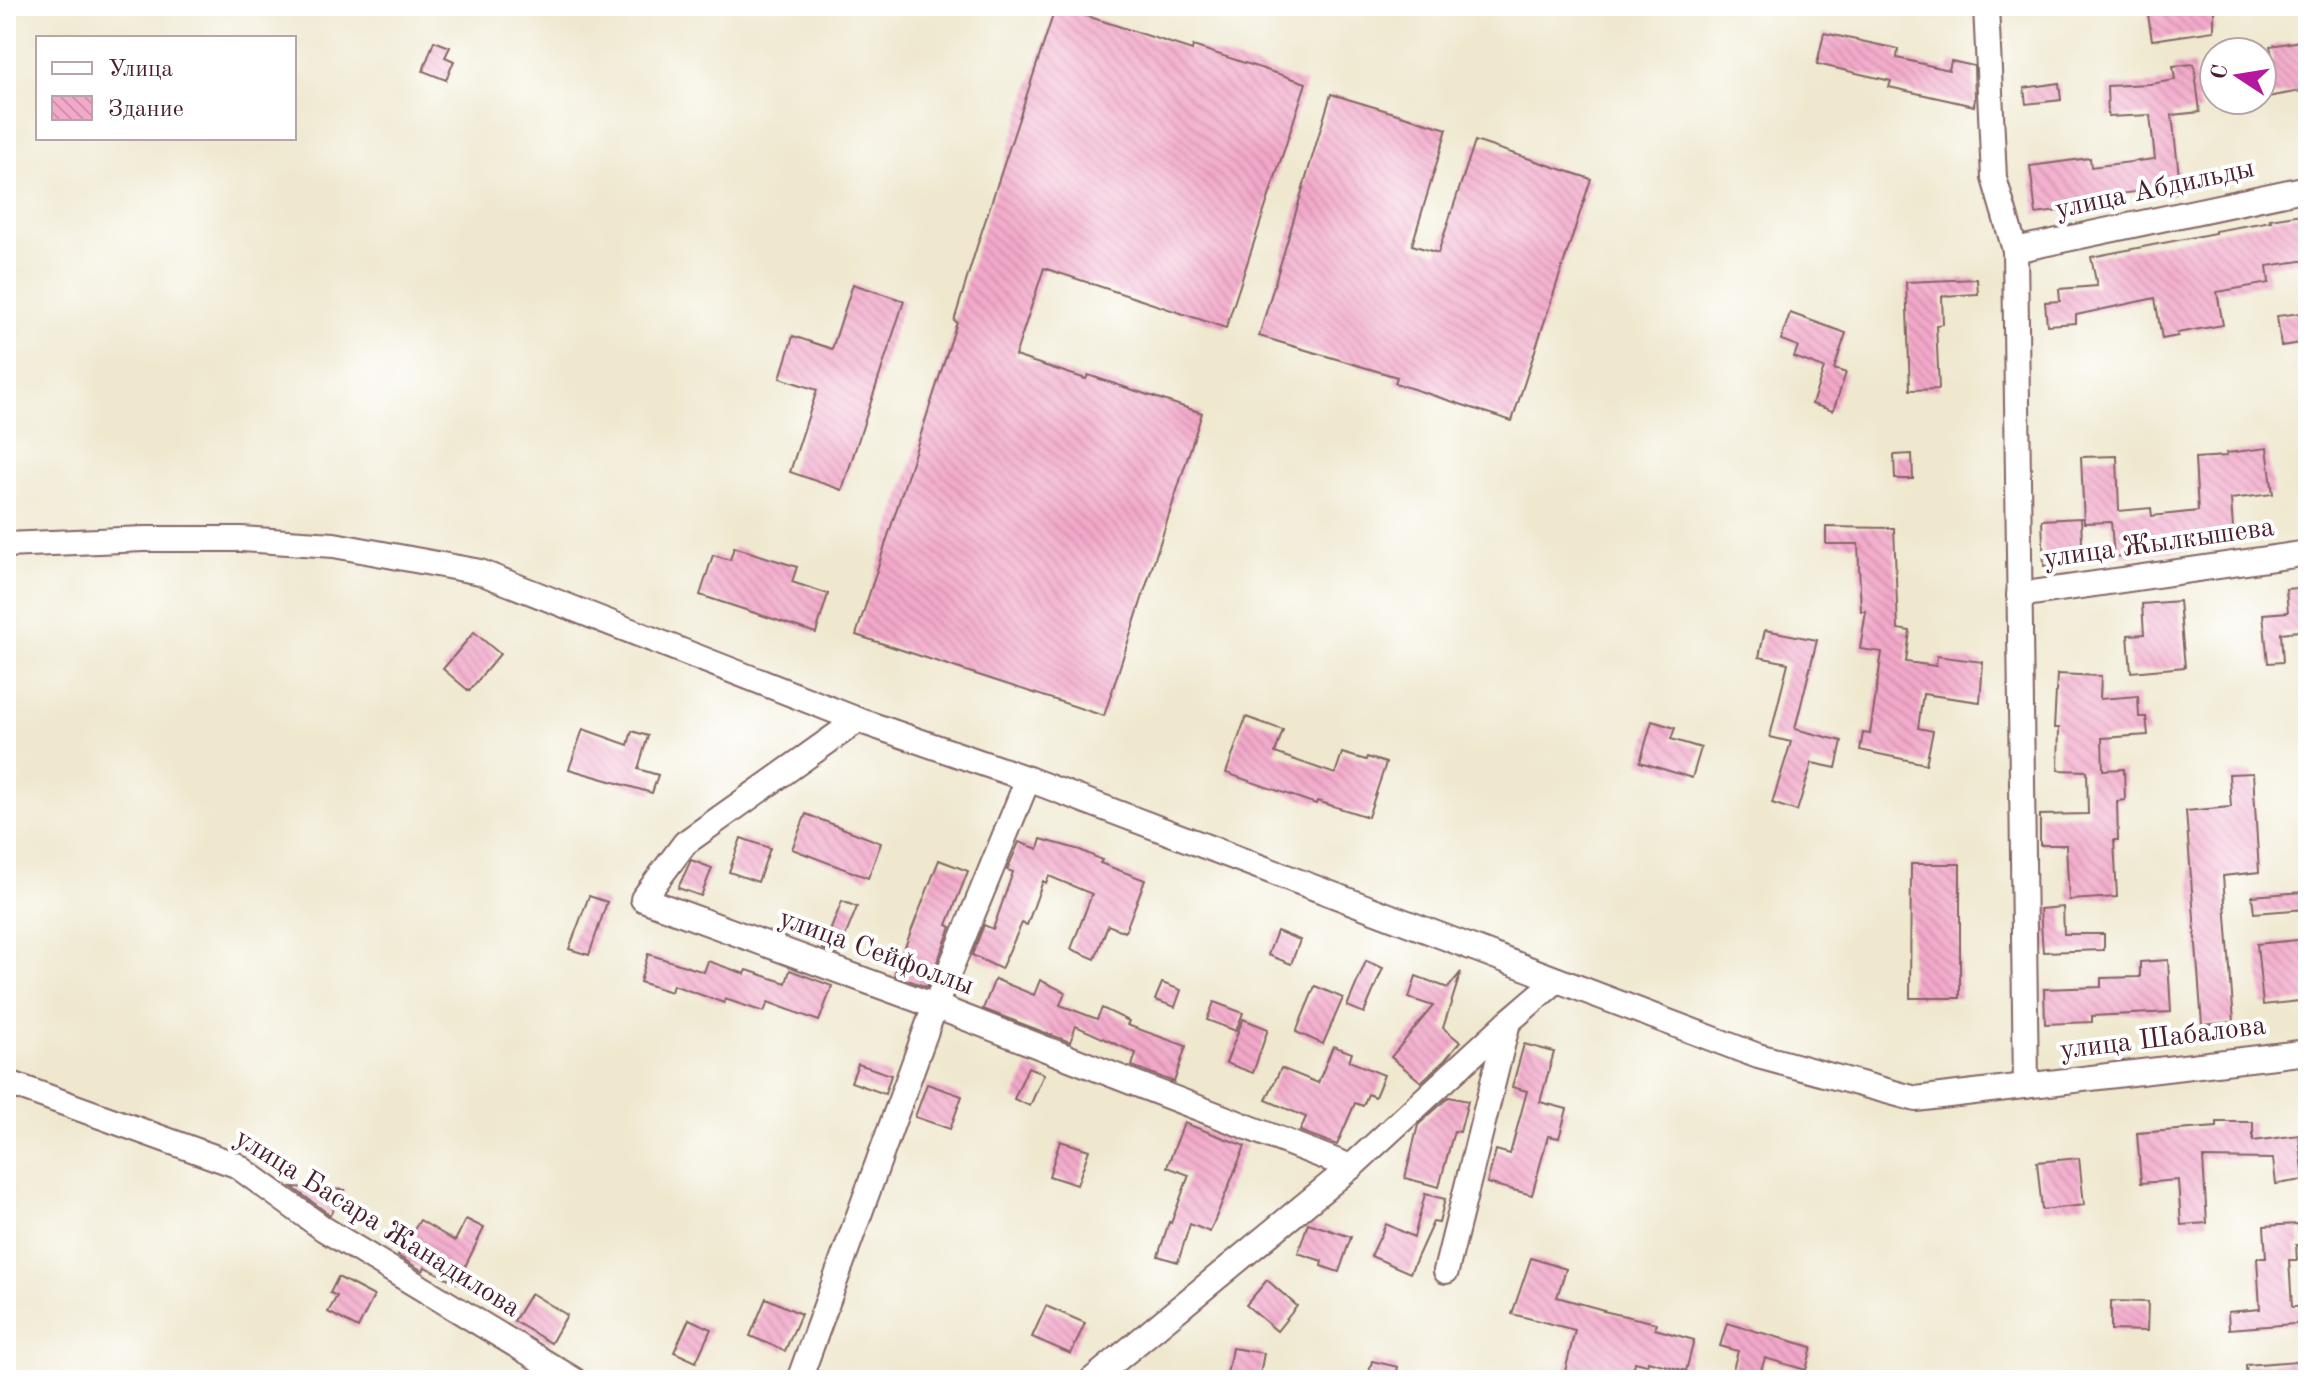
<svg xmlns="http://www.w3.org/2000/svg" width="2314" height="1386" font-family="'Old Standard TT',serif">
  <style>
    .building { fill: url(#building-back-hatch) }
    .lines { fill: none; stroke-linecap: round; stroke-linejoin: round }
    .minor-casing { stroke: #846564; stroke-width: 28 }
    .minor { stroke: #fff; stroke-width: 24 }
    .labels { text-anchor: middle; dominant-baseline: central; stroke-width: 8; stroke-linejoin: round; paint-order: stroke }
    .street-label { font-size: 28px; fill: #4a1f2b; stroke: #fff }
  </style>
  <defs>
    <pattern id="building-back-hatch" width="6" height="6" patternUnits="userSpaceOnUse" patternTransform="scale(2)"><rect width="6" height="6" fill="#f2a8c9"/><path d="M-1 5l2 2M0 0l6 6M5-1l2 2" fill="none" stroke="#d190ad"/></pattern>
  </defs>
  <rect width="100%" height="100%" fill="#fff"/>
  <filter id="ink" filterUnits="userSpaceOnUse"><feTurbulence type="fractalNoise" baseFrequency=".0125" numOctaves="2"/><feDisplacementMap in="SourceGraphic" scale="16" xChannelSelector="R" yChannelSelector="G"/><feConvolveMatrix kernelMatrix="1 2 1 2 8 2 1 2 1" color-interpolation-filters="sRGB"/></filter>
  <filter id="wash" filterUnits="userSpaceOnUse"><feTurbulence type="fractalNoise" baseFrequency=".006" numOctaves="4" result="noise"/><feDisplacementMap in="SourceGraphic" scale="32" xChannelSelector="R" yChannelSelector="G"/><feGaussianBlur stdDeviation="1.8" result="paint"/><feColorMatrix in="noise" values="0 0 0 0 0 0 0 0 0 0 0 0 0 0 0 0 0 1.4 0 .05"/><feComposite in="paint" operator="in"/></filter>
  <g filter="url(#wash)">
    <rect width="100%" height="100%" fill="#efe8cf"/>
    <g id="blocks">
      <g class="building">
        <path d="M1056 6 1192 50 1193 46 1306 83 1226 328 1044 268 1015 356 1086 379 1088 375 1202 413 1104 716 856 635 957 322 954 321 977 246Z"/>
        <path d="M2161 6H2214V31L2152 40 2147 8Z"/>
        <path d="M1824 33 1898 49 1897 58 1949 70 1951 61 1974 66 1975 98 1974 106 1889 87 1891 81 1817 64Z"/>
        <path d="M2307 40 2308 88 2306 90 2262 98V63L2273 61 2270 46Z"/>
        <path d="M434 41 450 47 445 57 454 61 446 80 423 71Z"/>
        <path d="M2194 64 2200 112 2172 115 2181 192 2160 194 2159 189 2094 197 2096 206 2036 214 2030 166 2090 158 2091 167 2155 159 2150 115 2108 117 2107 86 2150 84 2175 80 2173 66Z"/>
        <path d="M2059 83 2061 100 2026 104 2024 88Z"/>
        <path d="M1331 94 1447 129 1412 245 1438 253 1475 141 1591 179 1512 421 1395 383 1397 377 1259 336Z"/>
        <path d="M2308 213V260L2267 266 2269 283 2217 292 2223 325 2177 333 2178 336 2162 339 2155 298 2076 315V323L2047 325 2045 302 2060 301 2059 289 2097 286 2091 257 2215 233V231L2271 221 2270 219Z"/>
        <path d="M1977 279 1978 294 1942 296 1943 324 1936 325 1939 389 1910 390 1906 282Z"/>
        <path d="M853 284 904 301 842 490 790 472 817 390 780 378 793 336 832 349Z"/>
        <path d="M1790 313 1846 333 1834 369 1846 373 1833 411 1812 404 1824 368 1794 357 1798 346 1781 340Z"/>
        <path d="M2301 313 2302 325 2308 324V342L2281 346 2277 316Z"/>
        <path d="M2267 448 2273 494 2231 499 2234 544 2187 547V550L2114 557 2111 522 2084 523 2081 457 2117 456 2119 511 2151 508 2152 516 2198 511 2195 458 2227 456 2226 453Z"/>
        <path d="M1912 454 1913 479H1895L1894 455Z"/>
        <path d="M2081 518 2083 564 2044 566 2042 520Z"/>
        <path d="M1826 527 1894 528 1898 629 1910 631 1906 662 1936 666 1937 656 1983 662 1980 702 1923 694 1918 728 1933 731 1926 764 1860 750 1863 733 1870 734 1882 652 1860 649 1866 611H1861L1858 544H1826Z"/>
        <path d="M734 547 797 567 792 582 828 594 816 633 700 595 713 555 730 560Z"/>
        <path d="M2308 587V630L2281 633 2283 662 2268 663 2263 614 2288 612 2286 589Z"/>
        <path d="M2179 601 2185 667 2131 672 2128 635 2144 634 2142 604Z"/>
        <path d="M1765 630 1817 640 1795 729 1842 741 1836 768 1812 763 1797 811 1772 803 1791 742 1770 737 1788 663 1759 657Z"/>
        <path d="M474 632 500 654 469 691 443 669Z"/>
        <path d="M2057 674 2101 676 2100 699 2138 696 2139 717H2146L2148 735 2102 738 2103 770 2124 769 2125 800 2117 801 2118 840H2114L2117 897 2069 900 2066 845H2040V815L2088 814 2087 771 2058 770 2059 728H2054Z"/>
        <path d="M1246 717 1283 730 1275 753 1335 774 1342 753 1366 760 1367 757 1386 763 1368 817 1317 801 1316 804 1226 773Z"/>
        <path d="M1652 721 1675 728 1671 739 1701 748 1692 778 1640 762Z"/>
        <path d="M583 729 628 745 632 731 648 736 638 769 658 775 652 793 569 769Z"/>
        <path d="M2253 773 2259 872 2223 876 2234 1022 2202 1025 2186 811 2231 807 2229 774Z"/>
        <path d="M806 814 881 843 868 878 792 849Z"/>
        <path d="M741 838 770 848 758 882 729 872Z"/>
        <path d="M1041 839 1080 850 1102 860 1100 863 1145 880 1125 932 1108 925 1095 959 1071 949 1092 894 1049 876 1046 883 1043 881 1027 925 1022 923 1001 969 972 955 984 925 993 929 1013 872 1007 870 1019 842 1038 849Z"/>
        <path d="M691 860 712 868 701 896 678 888Z"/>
        <path d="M939 860 968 871 947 925 951 927 927 987 894 975Z"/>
        <path d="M1911 864H1960V998H1910Z"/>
        <path d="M2305 892 2306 909 2254 913 2252 896Z"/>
        <path d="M589 896 607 902 589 955 569 949Z"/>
        <path d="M842 901 857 907 838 954 823 949Z"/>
        <path d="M2063 907 2064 934H2104V950L2043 952 2040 909Z"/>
        <path d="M1277 931 1300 940 1291 964 1268 955Z"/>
        <path d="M2307 939 2308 1000 2263 1005 2257 944Z"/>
        <path d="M648 954 704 972 708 961 745 974 747 970 786 983 790 970 832 986 819 1021 768 1002 764 1012 725 999 724 1003 673 985 671 992 640 982Z"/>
        <path d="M2168 960 2171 1012 2092 1016V1022L2045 1024 2044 989 2101 987V978L2140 977V962Z"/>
        <path d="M1366 961 1383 968 1364 1013 1347 1006Z"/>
        <path d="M1461 972 1443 1028 1460 1042 1445 1060 1421 1082 1391 1057 1433 1006 1409 998 1416 976 1448 988Z"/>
        <path d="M995 979 1034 995 1040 980 1065 992 1060 1005 1097 1019 1102 1008 1129 1021 1127 1025 1186 1046 1174 1082 1132 1066 1136 1053 1076 1026 1070 1042 983 1009Z"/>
        <path d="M1162 983 1181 990 1175 1007 1155 1000Z"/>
        <path d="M1315 986 1343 998 1323 1044 1296 1032Z"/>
        <path d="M1214 1002 1243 1013 1236 1031 1207 1020Z"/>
        <path d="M1243 1019 1268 1029 1253 1073 1226 1063Z"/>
        <path d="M1524 1044 1554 1052 1540 1102 1567 1109 1559 1138 1548 1136 1532 1195 1487 1183 1496 1150 1510 1154 1527 1091 1512 1087Z"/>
        <path d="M1333 1046 1352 1053 1349 1061 1384 1075 1375 1097 1368 1094 1363 1106 1355 1103 1337 1145 1300 1131 1306 1117 1266 1100 1281 1068 1318 1083Z"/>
        <path d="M858 1064 891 1075 885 1094 851 1082Z"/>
        <path d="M1028 1067 1044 1074 1030 1106 1014 1099Z"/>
        <path d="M927 1084 962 1096 950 1129 915 1117Z"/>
        <path d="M1449 1097 1468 1101 1460 1132 1454 1131 1439 1187 1405 1178 1418 1125Z"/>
        <path d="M2217 1122H2253V1141L2299 1135 2304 1180 2276 1184 2273 1159 2203 1158 2207 1223 2181 1225 2178 1180 2141 1183 2137 1133 2217 1127Z"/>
        <path d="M1184 1123 1245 1146 1210 1232 1190 1224 1178 1262 1158 1256 1169 1222 1171 1223 1189 1175 1167 1167Z"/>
        <path d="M1060 1141 1089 1150 1077 1185 1049 1176Z"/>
        <path d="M2079 1158 2084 1205 2042 1210 2037 1162Z"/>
        <path d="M292 1187 345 1190 330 1215Z"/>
        <path d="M1425 1194 1445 1199 1439 1223 1433 1222 1410 1273 1371 1256 1386 1224 1414 1237Z"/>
        <path d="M466 1219 484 1228 457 1283 425 1267 423 1271 398 1256 420 1220 455 1241Z"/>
        <path d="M1308 1223 1351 1237 1339 1272 1321 1266 1322 1261 1298 1253Z"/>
        <path d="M2298 1224 2300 1245H2296L2297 1260H2289L2292 1307 2308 1306V1323L2229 1329 2228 1312 2260 1309 2257 1258H2266L2264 1226Z"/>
        <path d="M1531 1258 1566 1269 1557 1297 1604 1310 1603 1311 1656 1323 1655 1329 1694 1340 1686 1371 1648 1361 1647 1365 1635 1362 1631 1380H1563L1575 1330 1512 1314Z"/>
        <path d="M338 1277 374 1296 358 1328 328 1312 337 1296 330 1293Z"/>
        <path d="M1267 1280 1297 1306 1277 1331 1246 1305Z"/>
        <path d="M531 1293 567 1315 551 1343 514 1321Z"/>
        <path d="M766 1298 801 1314 785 1351 750 1336Z"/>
        <path d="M2111 1301 2148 1302 2147 1331 2111 1330Z"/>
        <path d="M1046 1306 1085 1323 1071 1354 1032 1337Z"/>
        <path d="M689 1319 711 1329 696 1362 674 1352Z"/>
        <path d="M1727 1323 1812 1347 1806 1370 1765 1358 1758 1380H1730L1738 1351 1720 1346Z"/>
        <path d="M1232 1348 1264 1353 1259 1380H1226Z"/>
        <path d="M1372 1361 1398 1367 1395 1380H1367Z"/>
        <path d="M2297 1361 2298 1380H2247L2246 1365Z"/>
      </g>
    </g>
  </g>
  <g filter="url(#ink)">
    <use href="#blocks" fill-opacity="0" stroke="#846564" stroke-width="2"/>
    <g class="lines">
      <g class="minor-casing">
        <g id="minor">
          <path d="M1986 6 1994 178 2015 250 2026 1086"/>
          <path d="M2015 250 2308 188"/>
          <path d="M6 545 144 539H241L334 545 480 572 858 720 1028 779 1758 1056 1916 1099 2308 1052"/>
          <path d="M2019 595 2308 553"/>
          <path d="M858 720 685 843 643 899 935 1006 1351 1167"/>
          <path d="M6 1082 236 1165 324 1229 574 1380"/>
          <path d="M1446 1271 1508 1022"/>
          <path d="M799 1380 935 1006 1028 779"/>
          <path d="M1092 1380 1351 1167 1508 1022 1557 980"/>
        </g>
      </g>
      <use href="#minor" class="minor"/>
    </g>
  </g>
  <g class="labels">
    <g class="street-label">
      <text transform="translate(2155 190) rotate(-12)">улица Абдильды</text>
      <text transform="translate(2159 544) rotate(-8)">улица Жылкышева</text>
      <text transform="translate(876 953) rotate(20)">улица Сейфоллы</text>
      <text transform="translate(2163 1039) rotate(-7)">улица Шабалова</text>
      <text transform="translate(377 1224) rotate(32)">улица Басара Жанадилова</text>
    </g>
  </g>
  <rect width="2314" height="1386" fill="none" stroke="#fff" stroke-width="32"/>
  <rect x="36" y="36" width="260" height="104" fill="#ffffff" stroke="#b7a5aa" stroke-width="2"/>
  <rect x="52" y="62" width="40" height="12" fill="#ffffff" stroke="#b7a5aa" stroke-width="2"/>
  <text x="108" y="76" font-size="24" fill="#4a1f2b">Улица</text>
  <rect x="52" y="96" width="40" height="24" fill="url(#building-back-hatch)" stroke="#b7a5aa" stroke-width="2"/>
  <text x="108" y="116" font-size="24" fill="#4a1f2b">Здание</text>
  <g transform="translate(2238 76) rotate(282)"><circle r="38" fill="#ffffff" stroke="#b7a5aa" stroke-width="2"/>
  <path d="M0-6L14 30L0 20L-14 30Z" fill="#b5179e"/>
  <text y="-12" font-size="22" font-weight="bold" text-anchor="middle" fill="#4a1f2b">С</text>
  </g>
</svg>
